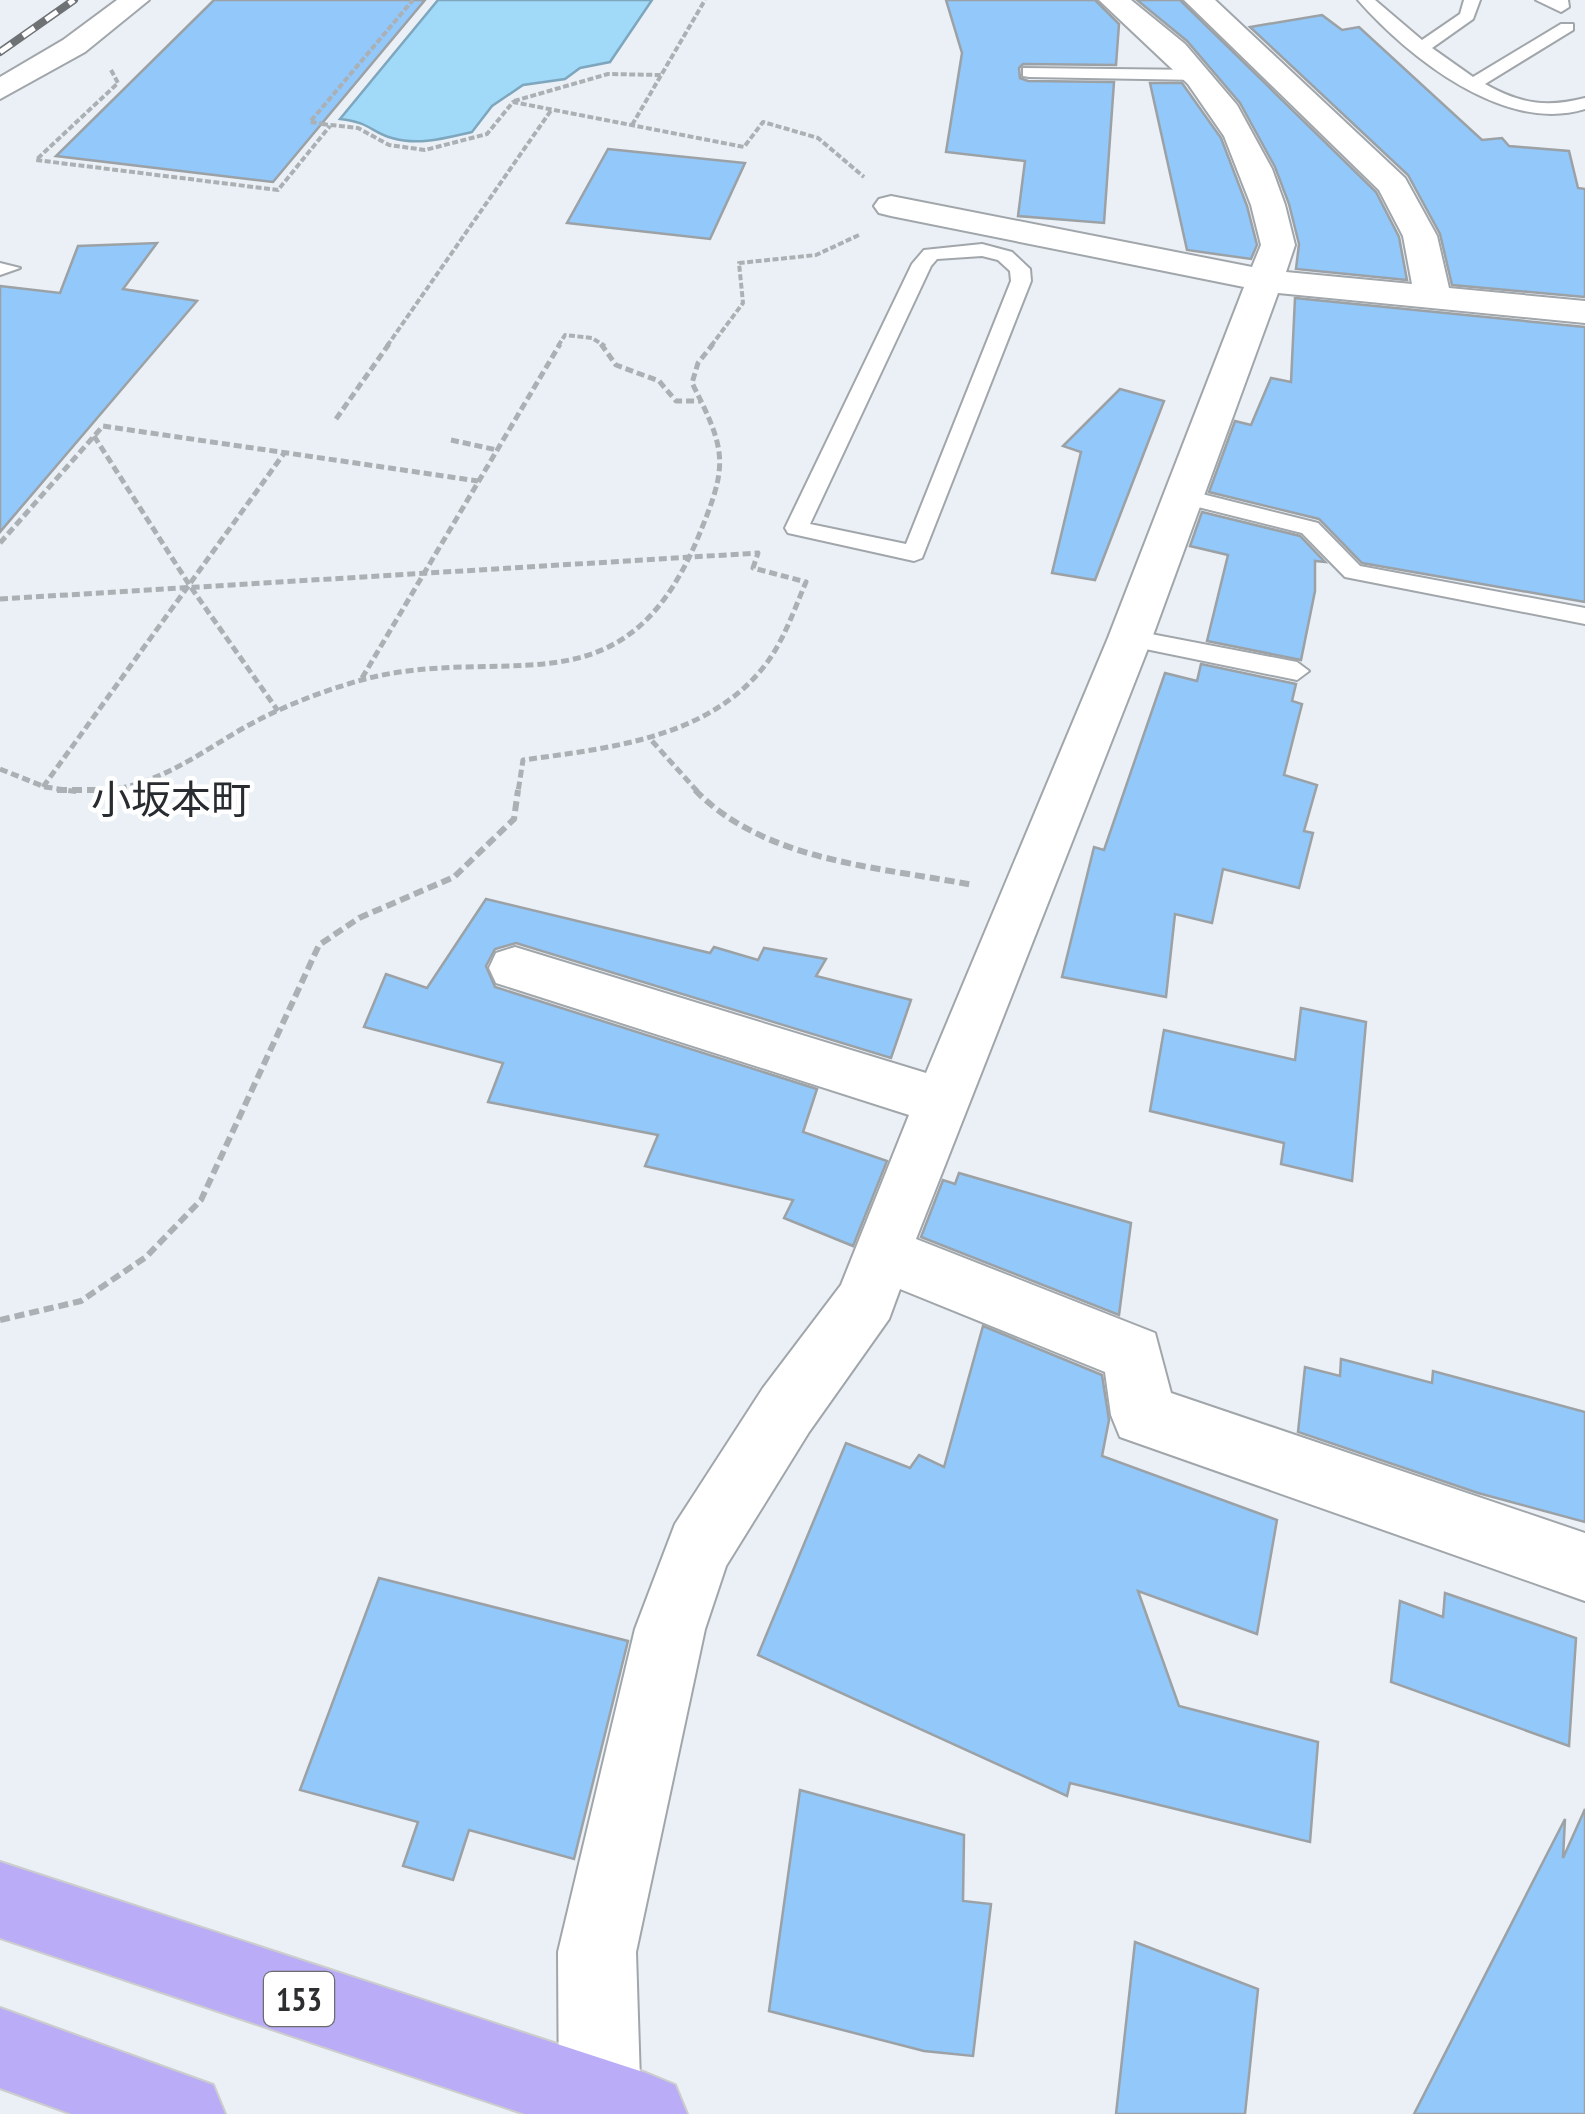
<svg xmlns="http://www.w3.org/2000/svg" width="1585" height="2114" font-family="'PT Sans Narrow','Noto Sans JP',sans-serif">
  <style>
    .water { fill: #a1daf9; stroke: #7ea6bd; stroke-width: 2.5 }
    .building { fill: #92c8fa; stroke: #9ba1a5; stroke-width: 2.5 }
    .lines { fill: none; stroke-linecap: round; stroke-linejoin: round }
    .service-casing { stroke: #a1a6ab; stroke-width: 4 }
    .minor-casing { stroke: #a1a6ab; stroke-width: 4 }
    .trunk-casing { stroke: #cccdcd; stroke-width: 4 }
    .path-far2 { stroke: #abb0b4; stroke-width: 4; stroke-dasharray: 6 2.5; stroke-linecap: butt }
    .path-far1 { stroke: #abb0b4; stroke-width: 5; stroke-dasharray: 8 4; stroke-linecap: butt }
    .path { stroke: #abb0b4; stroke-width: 6; stroke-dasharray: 10 5; stroke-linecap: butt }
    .service { fill: #fff; fill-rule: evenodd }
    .minor { fill: #fff; fill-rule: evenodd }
    .trunk { fill: #baacf6; fill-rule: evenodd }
    .rail-casing { stroke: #6f7275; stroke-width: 8 }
    .rail { stroke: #fff; stroke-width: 5; stroke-dasharray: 14; stroke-linecap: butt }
    .labels { text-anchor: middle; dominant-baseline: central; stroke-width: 9; stroke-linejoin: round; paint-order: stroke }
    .shield { fill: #fff; stroke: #6b6d6e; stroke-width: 2.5 }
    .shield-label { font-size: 32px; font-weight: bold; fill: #2c2e30 }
    .quarter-label { font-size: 40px; fill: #282c30; stroke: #fff }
  </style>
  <rect width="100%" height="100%" fill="#eaf0f5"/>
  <path class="water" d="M438 0H652L610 62 580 68 565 79 523 85 492 106 472 132C445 138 419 146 392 138 372 133 370 122 340 119Z"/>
  <g class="building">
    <path d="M214 0H425L273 182 56 156Z"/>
    <path d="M946 0H1095L1119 24 1116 65 1023 64 1019 68 1020 78 1028 81 1114 82 1104 223 1018 216 1025 161 946 152 962 53Z"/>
    <path d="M1137 0H1180L1376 192 1399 237 1407 280 1296 269 1299 244 1289 204 1275 167 1240 103 1187 41Z"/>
    <path d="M1322 15 1342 30 1359 27 1482 140 1502 138 1509 146 1569 151 1578 188 1585 189V297L1452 285 1440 234 1408 175 1250 27Z"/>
    <path d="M1150 83H1182L1221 138 1247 206 1257 245 1251 259 1187 250Z"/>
    <path d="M608 149 745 163 710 239 567 223Z"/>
    <path d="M157 243 123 289 197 301 0 532V286L60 293 78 246Z"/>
    <path d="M1295 298 1585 327V602L1362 563 1319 519 1209 492 1235 421 1251 425 1271 378 1291 382Z"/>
    <path d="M1120 389 1164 401 1095 580 1052 573 1081 452 1063 446Z"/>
    <path d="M1202 512 1300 536 1325 562 1315 561V591L1301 660 1207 641 1228 555 1190 546Z"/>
    <path d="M1201 664 1296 684 1292 701 1302 704 1284 775 1317 785 1304 831 1313 833 1299 888 1223 869 1212 923 1175 914 1166 997 1062 977 1094 847 1104 850 1165 673 1197 681Z"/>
    <path d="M486 899 710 953 714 947 758 960 764 948 826 959 816 976 911 1000 891 1058 516 943 495 949 486 966 495 987 817 1089 803 1132 887 1161 853 1246 784 1218 793 1200 645 1166 658 1135 488 1102 503 1063 364 1027 386 974 427 988Z"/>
    <path d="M1301 1008 1366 1022 1352 1181 1281 1164 1284 1143 1150 1111 1164 1030 1295 1060Z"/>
    <path d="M959 1173 1131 1223 1119 1315 921 1237 943 1180 955 1184Z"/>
    <path d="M983 1326 1102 1375 1109 1420 1102 1456 1277 1520 1257 1634 1138 1591 1179 1706 1318 1742 1310 1842 1070 1783 1067 1796 758 1655 846 1443 910 1468 919 1455 944 1467Z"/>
    <path d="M1341 1359 1432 1383 1433 1371 1585 1412V1522L1478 1493 1298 1432 1305 1367 1340 1376Z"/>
    <path d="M379 1578 628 1641 574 1859 469 1830 453 1880 403 1866 418 1822 300 1790Z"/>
    <path d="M1445 1593 1576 1638 1569 1746 1391 1682 1400 1601 1443 1617Z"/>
    <path d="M800 1790 964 1835 963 1901 991 1904 973 2056 924 2051 769 2011Z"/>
    <path d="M1585 1809V2114H1414L1565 1819 1563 1858Z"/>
    <path d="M1135 1942 1258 1989 1245 2114H1116Z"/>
  </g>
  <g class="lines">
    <g class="service-casing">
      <g id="service">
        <path d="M1358 0H1375L1422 40 1460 14 1464 0H1480L1473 19 1432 48 1473 77 1561 24H1573V30L1485 84C1521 104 1546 108 1585 98V109C1505 134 1409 58 1358 0Z"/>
        <path d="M1536 0H1568L1569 7 1561 12Z"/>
        <path d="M1023 68 1200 70 1208 75 1200 80 1029 77 1023 76Z"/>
        <path d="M982 244 1012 252 1030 269 1031 281 922 558 914 561 788 533 785 528 912 264 924 250ZM982 256 998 260 1010 271 1011 281 906 544 810 524 931 266 937 259Z"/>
        <path d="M0 263 20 268 0 275Z"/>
        <path d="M1182 489 1318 523 1360 566 1585 608V624L1345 577 1302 533 1174 501V491Z"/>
        <path d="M1130 630 1297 662 1309 671 1297 680 1121 644 1118 638 1121 632Z"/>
      </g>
    </g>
    <g class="minor-casing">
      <g id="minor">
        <path d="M117 0H149L85 52 0 99V77L63 40Z"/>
        <path d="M1099 0H1131L1185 44 1237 105 1272 169 1285 205 1295 245 1286 272 1412 284 1403 236 1379 190 1184 0H1215L1405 178 1437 236 1449 288 1585 301V323L1278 293 1152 638 916 1239 1155 1333 1171 1393 1585 1533V1601L1120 1437 1111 1415 1105 1372 900 1289 889 1319 809 1432 726 1566 705 1629 636 1952 641 2114H559L558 1952 635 1629 675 1524 763 1388 841 1285 909 1115 496 983 489 968 496 953 515 947 926 1073 1108 638 1244 287 891 216 879 213 874 206 879 199 891 196 1252 267 1261 245 1251 205 1224 136 1188 84Z"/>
      </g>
    </g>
    <g class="trunk-casing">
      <g id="trunk">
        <path d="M0 1862 646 2073 675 2085 687 2114H525L0 1938Z"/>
        <path d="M0 2008 213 2085 225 2114H72L0 2088Z"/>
      </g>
    </g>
    <g class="path-far2">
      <path d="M111 70 118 83 36 160 278 190 330 126"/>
      <path d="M514 101 608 74 661 75"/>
      <path d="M322 124 358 128 389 145 425 150 487 134 513 102 744 147 763 122 818 138 864 177"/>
      <path d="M325 124 310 122 413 0"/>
      <path d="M632 125 705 0"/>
      <path d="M387 346 552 109"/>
      <path d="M558 346 565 335 592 338 605 346"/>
      <path d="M711 346 743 303 739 263 816 255 859 235"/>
    </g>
    <g class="path-far1">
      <path d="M601 344 616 365 659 381 676 401H701"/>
      <path d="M336 419 389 344"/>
      <path d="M94 436 190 586 278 711"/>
      <path d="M451 440 497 450"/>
      <path d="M0 543 103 426 478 481"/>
      <path d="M0 599 758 553 753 568 806 582C794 610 784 640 766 664 709 739 608 748 523 760L518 792"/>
      <path d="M362 678 560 344"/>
      <path d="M652 741 698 792"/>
      <path d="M0 769 45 787 79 792"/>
      <path d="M43 787 285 452"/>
      <path d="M95 792C154 787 191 759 240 730 273 711 309 696 345 685 494 635 618 726 697 540 728 465 728 454 692 383L698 363 713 344"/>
    </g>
    <g class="path">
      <path d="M57 790H117"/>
      <path d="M695 790C765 862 880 867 973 885"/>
      <path d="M0 1320 81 1301 146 1257 201 1200 319 945 359 918 454 877 514 819 518 790"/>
    </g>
    <use href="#service" class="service"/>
    <use href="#minor" class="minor"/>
    <use href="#trunk" class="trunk"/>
    <g class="rail-casing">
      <path id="rail" d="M0 52 74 0"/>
    </g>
    <use href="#rail" class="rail"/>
  </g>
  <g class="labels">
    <rect class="shield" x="264" y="1972" width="70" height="54" rx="8"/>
    <g class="shield-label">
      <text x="299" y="1999">153</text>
    </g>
    <g class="quarter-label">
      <text x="171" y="799">小坂本町</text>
    </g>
  </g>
</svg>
